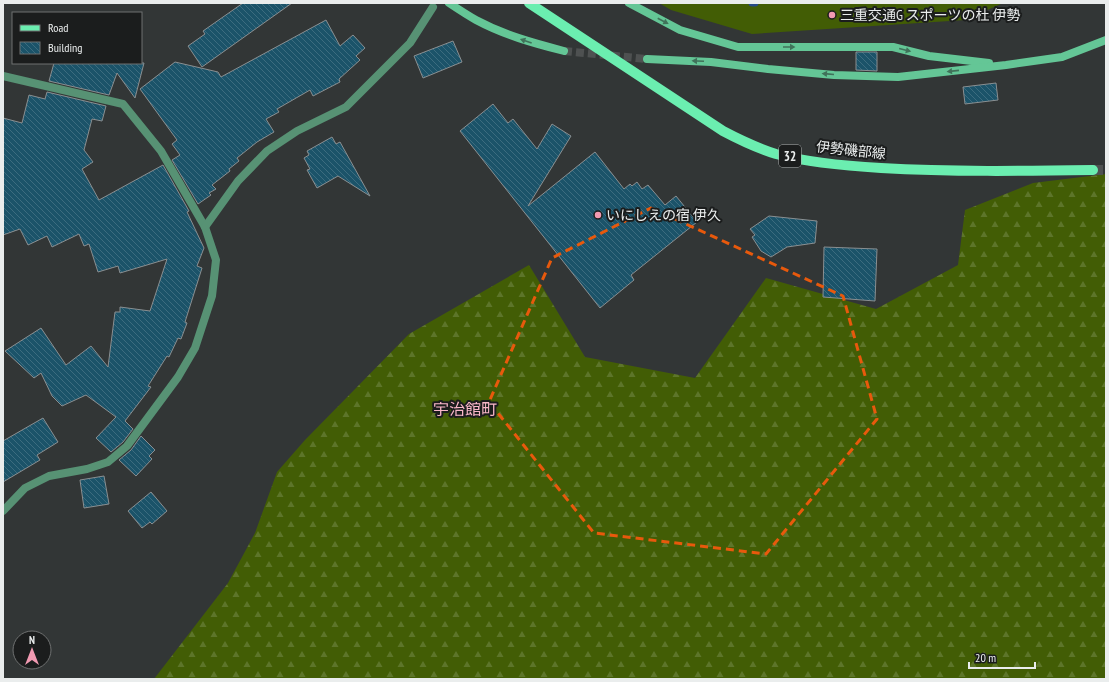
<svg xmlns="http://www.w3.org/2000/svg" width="1109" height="682" font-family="'PT Sans Narrow','Noto Sans JP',sans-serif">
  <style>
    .grass { fill: #425d05 }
    .forest { fill: url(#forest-firs) }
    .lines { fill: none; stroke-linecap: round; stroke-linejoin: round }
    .stream { stroke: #264988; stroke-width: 7 }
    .building { fill: url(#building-back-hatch); stroke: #8a8f91 }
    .secondary-tunnel { stroke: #4e5151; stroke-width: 8; stroke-dasharray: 8 4; stroke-linecap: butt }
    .primary-tunnel { stroke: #4e5151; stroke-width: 10; stroke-dasharray: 10 5; stroke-linecap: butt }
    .street { stroke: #579274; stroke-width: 8 }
    .secondary { stroke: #64c696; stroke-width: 8 }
    .primary { stroke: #6beeb0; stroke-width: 10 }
    .oneway { fill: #40725a }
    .marked { fill: none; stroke: #e8590c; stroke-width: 3; stroke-dasharray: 8 5; stroke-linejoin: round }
    .poi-dot { fill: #f19ab2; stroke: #1b1d1d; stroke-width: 1.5 }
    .labels { text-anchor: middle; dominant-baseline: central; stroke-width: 4; stroke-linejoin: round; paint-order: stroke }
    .shield { fill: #1b1d1d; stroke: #acafaf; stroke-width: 1 }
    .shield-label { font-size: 13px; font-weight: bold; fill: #eaeded }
    .poi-label { font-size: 14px; fill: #eaeded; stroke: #1b1d1d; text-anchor: start }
    .street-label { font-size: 14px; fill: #eaeded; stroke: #1b1d1d }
    .quarter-label { font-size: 16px; fill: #f9b7c8; stroke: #1b1d1d }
  </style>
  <defs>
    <pattern id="forest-firs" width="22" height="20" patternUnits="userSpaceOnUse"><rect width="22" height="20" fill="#425d05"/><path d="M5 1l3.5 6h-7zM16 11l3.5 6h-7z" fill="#5d752a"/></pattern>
    <pattern id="building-back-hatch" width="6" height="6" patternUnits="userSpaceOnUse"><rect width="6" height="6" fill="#1b5369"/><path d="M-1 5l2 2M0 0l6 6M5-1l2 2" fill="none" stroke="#3c6c7f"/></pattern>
  </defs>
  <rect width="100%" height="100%" fill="#323636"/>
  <path class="grass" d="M659 3H1003L965 20 752 34 671 10Z"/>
  <path class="forest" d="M1106 174V679H154L228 583 255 533 277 472 305 440 409 334 529 265 585 357 695 378 766 278 876 309 958 265 965 210 1033 183Z"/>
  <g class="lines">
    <path class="stream" d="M752 3H755"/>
  </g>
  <g class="building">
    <path d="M243 3H292L202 67 188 46 205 34 203 31Z"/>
    <path d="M326 20 340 46 353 35 365 48 356 56 360 60 339 79 340 82 313 96 310 90 277 109 279 112 266 119 274 132 257 142 237 158 239 161 229 169 230 171 212 185 216 189 209 193 211 195 198 204 172 160 180 155 172 144 177 140 140 89 175 62 218 72 221 77Z"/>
    <path d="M453 41 462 62 423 78 414 56Z"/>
    <path d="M856 52H877V71L856 70Z"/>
    <path d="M54 63H144L135 98 117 73 109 95 49 81Z"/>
    <path d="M996 83 998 100 965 104 963 87Z"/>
    <path d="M47 92 106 106 102 121 92 119 84 150 93 162 82 169 99 200 163 165 189 211 187 212 204 248 197 266 202 268 185 322 187 323 181 339 178 338 169 357 167 356 148 386 151 387 125 421 133 429 123 442 111 452 96 438 116 417 86 395 62 406 52 396 41 373 34 378 5 351 41 328 66 365 91 346 108 367 115 312H120V307L150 311 167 259 120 273 118 266 98 272 89 244 84 246 79 234 52 247 47 236 28 245 20 229 3 235V118L22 123 29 95 45 99Z"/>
    <path d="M493 104 508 123 513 119 537 149 552 124 571 136 528 206 595 152 624 189 630 184 632 186 637 182 642 189 648 185 665 205 676 196 697 222 631 275 634 280 600 308 460 131Z"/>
    <path d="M332 137 336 144 340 142 370 196 338 176 317 188 307 170 310 169 304 158 309 155 307 151Z"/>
    <path d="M769 216 817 221 815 243 787 247 771 257 761 251 752 237 755 235 750 229Z"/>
    <path d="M824 247 877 249 875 301 823 297Z"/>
    <path d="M43 418 58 442 37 455 40 460 3 482V441Z"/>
    <path d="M141 436 155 450 149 456 152 459 136 476 119 460 131 450Z"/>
    <path d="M104 476 109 504 84 508 80 480Z"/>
    <path d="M151 492 167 511 152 524 150 522 142 528 128 511Z"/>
  </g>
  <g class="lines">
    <path class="secondary-tunnel" d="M564 51 647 59"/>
    <path class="primary-tunnel" d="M1093 170H1106"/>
    <g class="street">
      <path d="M3 76 123 104 161 151 205 227 216 260 212 296 195 348 178 377 127 446 108 462 87 469 49 476 25 488 3 511"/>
      <path d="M205 227 238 181 267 151 297 131 346 107 410 43 433 7"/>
    </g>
    <g class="secondary">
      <path d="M449 3C458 9 467 15 476 20 504 35 533 43 564 51"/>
      <path d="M629 3 680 30 738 47H893L929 56 989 63"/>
      <path d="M647 59 711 62 768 69 834 75 898 77 1006 65 1062 57 1106 40"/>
    </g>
    <path class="primary" d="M529 3 723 131C740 140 757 148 776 154 810 163 846 166 881 168 952 172 1023 171 1093 170"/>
  </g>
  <defs><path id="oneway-solid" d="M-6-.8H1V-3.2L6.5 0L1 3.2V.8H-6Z"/></defs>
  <g class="oneway">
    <use href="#oneway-solid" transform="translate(663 21) rotate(28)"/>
    <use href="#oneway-solid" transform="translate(526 41) rotate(-161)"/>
    <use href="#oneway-solid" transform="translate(789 47)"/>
    <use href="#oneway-solid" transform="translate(905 50) rotate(14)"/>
    <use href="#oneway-solid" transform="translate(698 61) rotate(-178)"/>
    <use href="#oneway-solid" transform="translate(953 71) rotate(174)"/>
    <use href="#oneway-solid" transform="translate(828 74) rotate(-175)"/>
  </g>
  <path class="marked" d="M651 208 843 296 877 419 766 554 594 533 489 402 552 258Z"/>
  <g class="poi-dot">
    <circle cx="832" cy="15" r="4"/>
    <circle cx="598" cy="215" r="4"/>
  </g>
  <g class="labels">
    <rect class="shield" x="779" y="145" width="22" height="22" rx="3"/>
    <g class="shield-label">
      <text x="790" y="156">32</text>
    </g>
    <g class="poi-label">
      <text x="840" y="15">三重交通G スポーツの杜 伊勢</text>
      <text x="606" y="215">いにしえの宿 伊久</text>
    </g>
    <g class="street-label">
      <text transform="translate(851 150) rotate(6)">伊勢磯部線</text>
    </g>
    <g class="quarter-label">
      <text x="465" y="409">宇治館町</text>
    </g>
  </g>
  <rect width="1109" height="682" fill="none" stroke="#eaeded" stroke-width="8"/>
  <rect x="12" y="12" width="130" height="52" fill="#1b1d1d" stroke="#6e7070"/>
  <rect x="20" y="25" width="20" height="6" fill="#6beeb0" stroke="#6e7070"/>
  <text x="48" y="32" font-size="12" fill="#eaeded">Road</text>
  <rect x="20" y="42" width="20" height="12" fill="url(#building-back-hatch)" stroke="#6e7070"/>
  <text x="48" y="52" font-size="12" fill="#eaeded">Building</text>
  <g transform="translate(32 650)"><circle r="19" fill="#1b1d1d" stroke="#6e7070"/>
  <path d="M0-3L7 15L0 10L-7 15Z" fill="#f19ab2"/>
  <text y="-6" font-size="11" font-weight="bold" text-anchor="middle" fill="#eaeded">N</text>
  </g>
  <path d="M969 662v6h66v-6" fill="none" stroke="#eaeded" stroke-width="2"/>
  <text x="975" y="662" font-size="12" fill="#eaeded" stroke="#1b1d1d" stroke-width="3" paint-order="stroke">20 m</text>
</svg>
